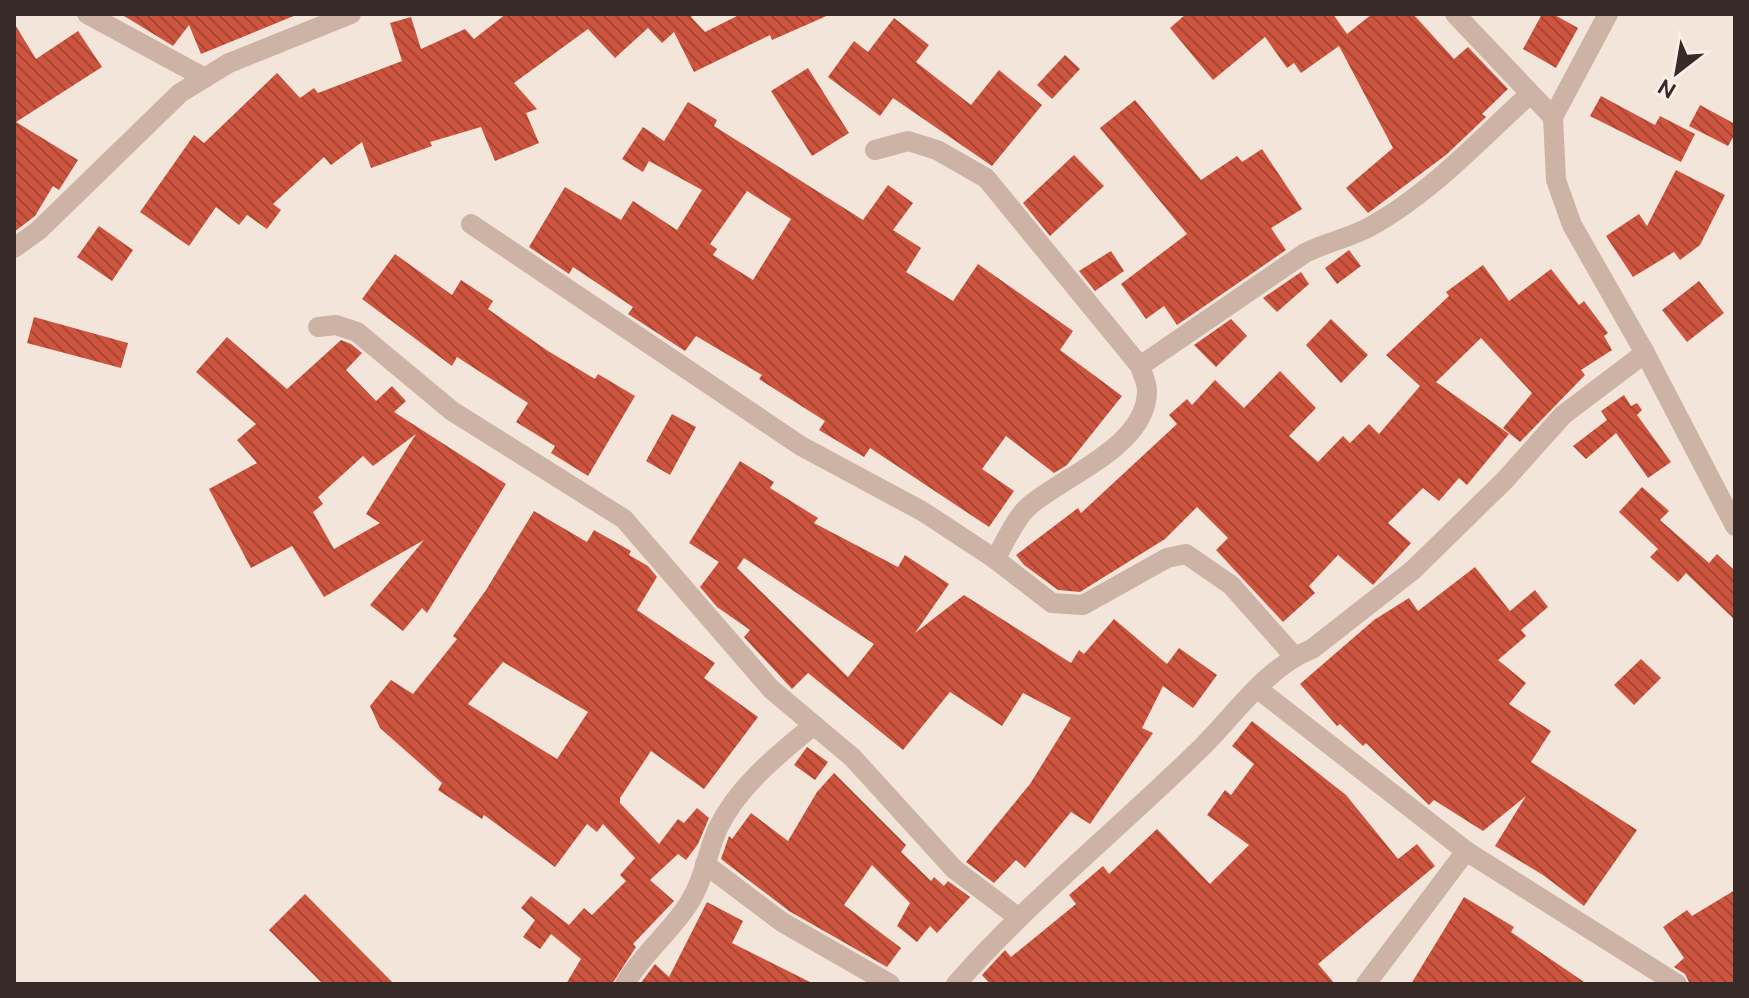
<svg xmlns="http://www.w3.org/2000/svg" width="1749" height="998" font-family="Ubuntu,sans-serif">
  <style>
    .building { fill: url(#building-back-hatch); fill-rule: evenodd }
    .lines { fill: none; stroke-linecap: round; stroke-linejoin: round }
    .street { stroke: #ccb3a5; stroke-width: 20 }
  </style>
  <defs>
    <pattern id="building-back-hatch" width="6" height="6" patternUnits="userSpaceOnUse" patternTransform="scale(2)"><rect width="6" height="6" fill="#cd543e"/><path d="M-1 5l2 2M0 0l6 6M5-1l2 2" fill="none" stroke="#a74634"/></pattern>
  </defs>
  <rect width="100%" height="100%" fill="#f3e5da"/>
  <g class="building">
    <path d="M121 14H296V15L201 54 189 25 173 46Z"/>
    <path d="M506 14H694L691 17 705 32 741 14H831L772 40 770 35 694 72 674 32 662 43 648 28 615 58 588 29 514 83 537 109 526 113 539 143 495 161 481 127 430 142 432 146 371 168 362 142 331 165 324 157 273 204 281 210 267 229 247 215 239 225 216 207 189 246 140 212 194 135 204 143 277 73 300 98 314 88 318 93 402 61 390 23 411 17 421 49 465 29 474 39Z"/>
    <path d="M1186 14H1333L1347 34 1372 14H1413L1454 59 1468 47 1508 89 1482 114 1486 117 1446 155 1368 213 1346 188 1393 148 1339 46 1301 73 1294 63 1287 68 1265 37 1213 80 1170 28Z"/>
    <path d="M1542 14H1553L1578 28 1556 68 1523 49Z"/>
    <path d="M894 18 929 45 916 62 971 105 999 70 1042 105 992 166 893 98 880 116 828 77 854 41 868 52Z"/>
    <path d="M14 23 36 59 78 31 102 67 16 122 78 160 59 190 53 186 35 216 14 232Z"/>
    <path d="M1065 55 1080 69 1052 99 1037 85Z"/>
    <path d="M808 68 849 133 812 156 771 91Z"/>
    <path d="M1601 96 1655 125 1660 116 1695 134 1681 162 1590 116Z"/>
    <path d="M1135 100 1201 180 1237 156 1242 162 1262 149 1302 209 1271 228 1286 250 1177 325 1164 306 1146 319 1121 284 1187 234 1100 128Z"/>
    <path d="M688 102 717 120 714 126 863 220 888 185 913 203 893 230 921 248 906 272 953 301 978 264 1073 331 1060 350 1122 396 1067 465 1054 473 1006 436 982 469 1014 491 989 527 870 448 864 457 819 430 825 421 759 379 762 375 696 336 685 351 628 314 633 307 573 267 569 274 529 247 565 187 621 220 633 201 677 230 702 190 649 161 643 172 622 159 643 127 664 141ZM747 191 791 219 753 280 713 255 717 249 710 244Z"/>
    <path d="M1700 105 1735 124V134L1728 146 1689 126Z"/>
    <path d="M1074 155 1104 186 1050 236 1023 203Z"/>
    <path d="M1676 170 1725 195 1700 245 1680 260 1674 252 1633 277 1606 236 1639 214 1647 226Z"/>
    <path d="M99 226 133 250 112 281 77 257Z"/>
    <path d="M1349 250 1361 266 1337 284 1325 268Z"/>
    <path d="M1111 251 1124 271 1095 291 1079 271Z"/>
    <path d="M395 254 452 295 461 280 493 301 488 309 548 351 595 379 598 374 635 396 588 476 551 453 555 446 516 422 528 403 457 357 452 366 362 299Z"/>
    <path d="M1483 265 1509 301 1551 269 1579 305 1584 301 1608 333 1604 336 1612 350 1581 370 1585 375 1520 442 1503 428 1532 393 1481 338 1436 382 1509 434 1467 485 1459 478 1439 501 1423 488 1388 523 1411 543 1373 585 1338 555 1309 586 1315 593 1283 622 1216 550 1228 538 1197 507 1165 539 1080 592 1058 590 1024 565 1016 555 1078 508 1081 513 1177 424 1169 415 1187 399 1192 405 1215 380 1244 408 1280 371 1316 408 1289 436 1318 462 1343 436 1350 443 1369 424 1379 434 1420 386 1386 355 1449 296 1446 292Z"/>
    <path d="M1301 272 1309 284 1277 312 1263 298Z"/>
    <path d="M1699 281 1724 313 1687 342 1662 310Z"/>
    <path d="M34 317 128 343 121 368 27 343Z"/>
    <path d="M1231 319 1247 336 1216 367 1194 345Z"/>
    <path d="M1331 319 1368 355 1341 383 1306 345Z"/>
    <path d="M227 337 287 389 341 340 351 344 362 353 346 370 376 401 392 386 406 401 394 412 506 484 427 613 422 608 403 631 370 605 424 540 324 597 292 546 251 568 209 489 257 463 237 440 256 424 196 372ZM416 434 366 514 380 523 334 549 313 512 323 504 318 497 363 456 373 466Z"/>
    <path d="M1624 395 1631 406 1637 403 1642 410 1637 415 1671 462 1648 478 1616 433 1586 459 1573 446 1607 420 1601 411Z"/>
    <path d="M672 414 696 427 670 475 646 461Z"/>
    <path d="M740 461 774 482 770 488 818 518 814 523 898 567 905 555 949 584 915 633 964 595 1071 663 1079 650 1084 654 1114 619 1167 664 1179 648 1217 675 1193 708 1163 686 1142 728 1153 733 1090 824 1071 812 1025 868 1016 860 994 883 966 862 1030 784 1071 718 1023 693 1002 726 950 692 903 750 808 673 792 689 744 637 750 630 717 607 700 587 719 562 689 543ZM744 558 874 644 848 677 737 568Z"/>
    <path d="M1642 487 1669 511 1660 520 1709 563 1717 554 1735 571V620L1686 573 1678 582 1650 557 1658 549 1619 512Z"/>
    <path d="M534 511 587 542 594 530 631 551 629 555 648 566 657 577 637 610 715 663 704 678 758 717 704 789 651 751 620 798V803L659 844 678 819 684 823 697 808 709 818 698 844 686 860 678 854 650 880 674 901 633 944 636 947 612 984H566L581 959 551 934 540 949 523 937 535 920 521 908 531 896 569 925 584 908 592 915 626 881 620 875 635 858 603 824 597 832 587 824 555 867 484 815 482 819 438 790 442 783 380 728 370 706 391 680 413 694 457 639 453 636 486 590ZM503 662 588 712 557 759 468 704Z"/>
    <path d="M1475 567 1510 611 1535 590 1548 607 1521 630 1526 636 1498 660 1526 683 1509 704 1551 731 1531 762 1637 830 1584 906 1543 875 1495 846 1526 796 1483 831 1434 800 1429 805 1366 743 1363 746 1340 724 1337 726 1300 684 1374 620 1409 598 1418 611Z"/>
    <path d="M1641 659 1661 678 1634 705 1614 685Z"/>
    <path d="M1252 721 1346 795 1398 859 1417 844 1435 866 1318 964 1335 984H990L982 975 1005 950 1011 957 1076 904 1069 895 1103 866 1109 874 1157 829 1210 884 1249 845 1207 815 1225 790 1231 795 1254 764 1232 746Z"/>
    <path d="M807 747 828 762 815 780 794 765Z"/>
    <path d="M834 773 906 845 901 852 931 881 934 877 944 886 948 881 970 897 937 933 930 926 917 942 897 926 910 903 872 865 844 905 901 948 887 967 789 911 721 859 729 836 732 839 751 813 788 841 817 792Z"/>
    <path d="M1735 890V984H1690L1685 974 1674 967 1684 958 1663 927 1687 910 1692 916Z"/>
    <path d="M305 894 394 984H323L269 930Z"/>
    <path d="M1464 897 1514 927 1511 932 1587 984H1411Z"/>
    <path d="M707 902 743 921 732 943 814 984H640L655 964 669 977Z"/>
  </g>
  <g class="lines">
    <g class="street">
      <path d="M87 14 205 78"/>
      <path d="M1455 14 1553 117"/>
      <path d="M1608 14 1553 117 1556 180 1572 225 1645 353 1735 526"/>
      <path d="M875 150 908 141 937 150 986 178 1140 366C1142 373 1147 383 1147 390 1148 446 1063 476 1028 507 1014 520 1005 543 995 559"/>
      <path d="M471 224 801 446 922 511 995 559 1052 603 1083 605 1167 558 1186 554 1231 585 1294 656"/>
      <path d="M14 248 39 230 180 93 229 63 351 14"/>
      <path d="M318 327 336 325 357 332 452 411 624 519 771 689 853 758 954 869 1019 918"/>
      <path d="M1140 366 1305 253C1327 242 1353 237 1373 225 1431 193 1480 139 1529 95"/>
      <path d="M1258 689 1466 851 1677 984"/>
      <path d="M705 864 782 922 890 984"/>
      <path d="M625 984C642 954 671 932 689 903 704 880 707 852 718 828 738 786 779 754 814 725"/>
      <path d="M956 984C1032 898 1122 826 1203 746 1236 713 1268 666 1312 649L1413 570 1505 480 1563 415 1645 353"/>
      <path d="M1366 984 1466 851"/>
    </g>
  </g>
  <rect width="1749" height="998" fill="none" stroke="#372a27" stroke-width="32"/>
  <g transform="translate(1677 72) rotate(211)" stroke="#faefe6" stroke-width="6" paint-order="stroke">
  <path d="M0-6L14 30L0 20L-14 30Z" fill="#372a27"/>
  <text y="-12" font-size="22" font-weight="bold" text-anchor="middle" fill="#372a27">N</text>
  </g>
</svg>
